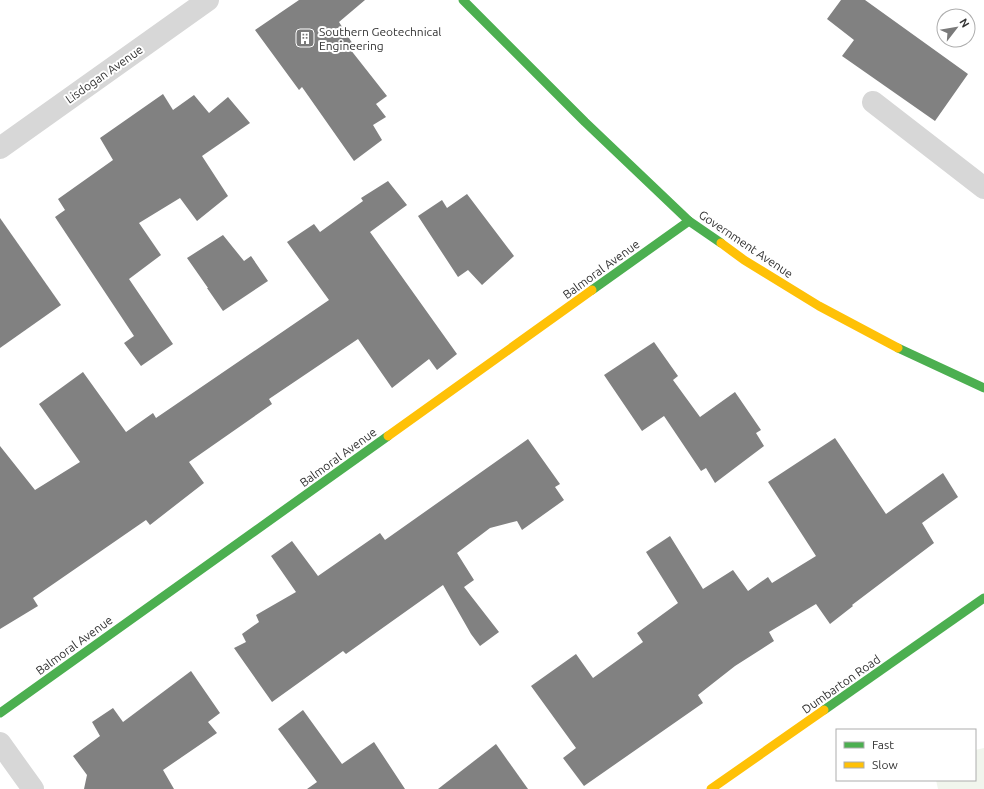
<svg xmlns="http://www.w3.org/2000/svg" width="984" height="789" font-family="Ubuntu,sans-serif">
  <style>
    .green { fill: #f1f5ed }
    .building { fill: #818181 }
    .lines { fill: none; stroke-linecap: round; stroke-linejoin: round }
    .street { stroke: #d7d7d7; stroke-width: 22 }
    .fast { stroke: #4caf50; stroke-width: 9 }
    .slow { stroke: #ffc107; stroke-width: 9 }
    .labels { text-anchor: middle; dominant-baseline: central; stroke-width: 4; stroke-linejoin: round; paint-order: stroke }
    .poi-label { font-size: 12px; fill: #333; stroke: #fff; text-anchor: start }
    .street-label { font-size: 12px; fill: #333; stroke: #fff }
  </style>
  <rect width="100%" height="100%" fill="#fff"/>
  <path class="green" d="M984 748V789H938L936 780H975V750Z"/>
  <g class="building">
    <path d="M299 0H365L339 22 354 46 350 49 387 96 376 104 386 117 373 125 382 140 354 161 302 87 299 90 255 30Z"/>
    <path d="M841 0H865L968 74 935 121 842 56 854 40 827 19Z"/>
    <path d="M163 94 173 110 194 95 209 113 228 97 250 123 202 156 228 196 197 221 180 198 139 223 161 255 129 279 173 344 141 366 124 343 134 336 55 217 65 210 58 199 113 160 100 138Z"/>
    <path d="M388 181 407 205 370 232 457 354 437 370 429 359 392 388 358 339 269 399 272 404 189 462 204 483 150 525 146 520 33 598 38 606 0 629V446L35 490 80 462 39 404 83 372 126 432 153 413 156 418 329 300 287 242 314 224 320 232 363 201 361 198Z"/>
    <path d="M467 194 514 256 482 285 468 270 458 277 418 216 442 200 447 208Z"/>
    <path d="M0 218 61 305 0 348Z"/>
    <path d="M223 235 244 261 251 256 268 281 223 311 207 288H208L187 258Z"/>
    <path d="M654 342 678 376 673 380 700 417 735 392 761 430 756 433 764 446 715 483 706 468 701 471 664 416 642 431 604 375Z"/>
    <path d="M835 438 886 514 943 473 958 497 922 523 934 543 852 605 853 606 830 624 816 604 769 632 774 641 735 666 698 695 703 703 584 786 563 758 576 748 531 686 576 654 593 678 643 642 637 633 678 603 646 552 670 536 703 589 733 570 748 591 768 577 772 583 816 556 768 482Z"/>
    <path d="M528 439 560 484 555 487 564 500 522 530 517 521 490 528 457 553 474 580 464 587 499 632 480 646 471 634 443 585 346 654 343 651 272 702 234 648 246 642 242 634 259 622 256 615 296 592 271 556 292 541 318 576 380 533 385 540Z"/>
    <path d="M191 671 220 713 208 722 217 733 163 770 174 789H84L87 775 73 756 100 736 92 722 113 708 123 722Z"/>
    <path d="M303 710 342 764 374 742 405 789H307L317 782 278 729Z"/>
    <path d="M496 744 528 789H438Z"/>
  </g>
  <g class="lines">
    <g class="street">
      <path d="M873 102 984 188"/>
      <path d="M0 148 208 0"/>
      <path d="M0 743 33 789"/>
    </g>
    <g class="fast">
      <path d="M463 0 585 122 689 221 721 243"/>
      <path d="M592 290 689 221"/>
      <path d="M898 348 984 388"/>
      <path d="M824 710 984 598"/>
      <path d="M0 713 388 436"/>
    </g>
    <g class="slow">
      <path d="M721 243 744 260 819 306 898 348"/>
      <path d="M388 436 592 290"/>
      <path d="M711 789 824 710"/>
    </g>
  </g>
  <defs>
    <g id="building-square" transform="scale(1)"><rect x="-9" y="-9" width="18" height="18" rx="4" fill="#7a7a7a" stroke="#fff"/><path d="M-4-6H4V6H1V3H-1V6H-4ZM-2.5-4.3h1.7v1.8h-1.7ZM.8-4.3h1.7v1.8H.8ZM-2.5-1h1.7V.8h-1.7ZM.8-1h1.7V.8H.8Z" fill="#fff"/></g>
  </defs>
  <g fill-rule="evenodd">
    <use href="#building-square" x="305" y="38"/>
  </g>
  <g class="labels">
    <g class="poi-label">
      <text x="319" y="31">Southern Geotechnical<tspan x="319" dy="14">Engineering</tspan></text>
    </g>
    <g class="street-label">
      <text transform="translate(104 74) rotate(-35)">Lisdogan Avenue</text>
      <text transform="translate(746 244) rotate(34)">Government Avenue</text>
      <text transform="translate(601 269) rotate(-36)">Balmoral Avenue</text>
      <text transform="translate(338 457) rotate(-36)">Balmoral Avenue</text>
      <text transform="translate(74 645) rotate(-36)">Balmoral Avenue</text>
      <text transform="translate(841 684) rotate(-35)">Dumbarton Road</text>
    </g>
  </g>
  <rect x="836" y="729" width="140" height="52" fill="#ffffff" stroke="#adadad"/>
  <rect x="844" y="742" width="20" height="6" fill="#4caf50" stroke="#adadad"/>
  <text x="872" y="749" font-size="12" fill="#333333">Fast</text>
  <rect x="844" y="762" width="20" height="6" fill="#ffc107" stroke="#adadad"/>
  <text x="872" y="769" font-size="12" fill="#333333">Slow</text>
  <g transform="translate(956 28) rotate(59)"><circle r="19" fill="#ffffff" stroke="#adadad"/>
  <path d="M0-3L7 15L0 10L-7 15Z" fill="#7a7a7a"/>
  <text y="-6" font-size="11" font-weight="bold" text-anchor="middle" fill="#333333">N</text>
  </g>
</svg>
